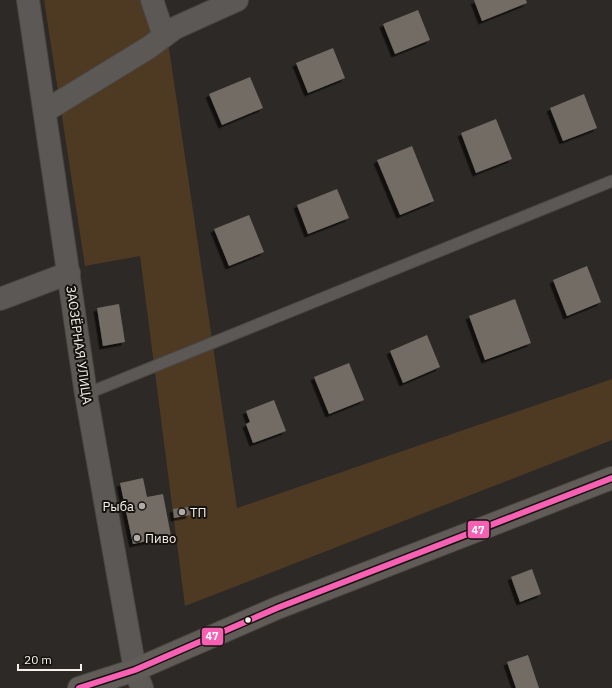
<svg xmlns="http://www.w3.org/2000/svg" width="612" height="688" font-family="'IBM Plex Sans',sans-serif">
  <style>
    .green { fill: #4e3923 }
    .building { fill: #736c65; filter: url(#shadow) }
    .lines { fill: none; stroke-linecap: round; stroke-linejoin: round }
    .lane-casing { stroke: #4a4743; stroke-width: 13 }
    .street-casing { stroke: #4a4743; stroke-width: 24 }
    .secondary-casing { stroke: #4a4743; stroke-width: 24 }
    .lane { stroke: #5b5855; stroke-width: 11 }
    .street { stroke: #5b5855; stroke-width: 22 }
    .secondary { stroke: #615c57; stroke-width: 22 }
    .bus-1-casing { stroke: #15120f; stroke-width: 9 }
    .bus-1 { stroke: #f860b3; stroke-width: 6 }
    .poi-dot { fill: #afaba7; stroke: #15120f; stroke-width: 1.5 }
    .bus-dot { fill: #f6f1ec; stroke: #15120f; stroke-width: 1.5 }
    .labels { text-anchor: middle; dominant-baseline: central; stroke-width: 4; stroke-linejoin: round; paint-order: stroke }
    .street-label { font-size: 13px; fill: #f6f1ec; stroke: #15120f }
    .poi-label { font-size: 13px; fill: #f6f1ec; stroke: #15120f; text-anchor: start }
    .line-badge { stroke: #15120f; stroke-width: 1.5 }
    .badge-label { font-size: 11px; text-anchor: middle; font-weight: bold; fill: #fff }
  </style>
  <defs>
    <filter id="shadow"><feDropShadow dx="-3.5" dy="3.5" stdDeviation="0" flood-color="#0009"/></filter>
  </defs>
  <rect width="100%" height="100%" fill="#2c2926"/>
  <path class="green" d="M44 0H158L166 28 237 508 612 379V440L185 606 140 256 85 266Z"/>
  <g class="building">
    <path d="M474 0H526L527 3 482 21Z"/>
    <path d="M418 10 430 40 395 54 383 24Z"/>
    <path d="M333 48 345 78 308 93 296 63Z"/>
    <path d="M250 77 263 108 222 125 209 94Z"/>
    <path d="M584 94 597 128 563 141 550 108Z"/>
    <path d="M496 119 512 159 476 173 461 133Z"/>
    <path d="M412 146 434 201 400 215 377 160Z"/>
    <path d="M337 189 349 218 308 234 297 205Z"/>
    <path d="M249 215 264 252 229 266 214 229Z"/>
    <path d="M587 266 601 302 567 316 553 280Z"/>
    <path d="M515 299 531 343 485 360 469 316Z"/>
    <path d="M119 304 125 342 103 346 97 308Z"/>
    <path d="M427 335 440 367 403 383 390 351Z"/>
    <path d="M349 363 364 400 329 414 314 377Z"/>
    <path d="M274 400 286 431 253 443 246 424 250 422 246 411Z"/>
    <path d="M143 478 147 497 163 494 171 536 133 544 120 483Z"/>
    <path d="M189 507 190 515 174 518 173 509Z"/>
    <path d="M532 569 541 594 520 602 511 577Z"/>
    <path d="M528 655 539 688H516L507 662Z"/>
  </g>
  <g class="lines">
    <g class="lane-casing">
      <path id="lane" d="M86 394 612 181"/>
    </g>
    <g class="street-casing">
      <g id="street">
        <path d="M28 0 86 394 135 670 142 688"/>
        <path d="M152 0 164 36"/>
        <path d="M45 111 148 48 175 28 237 0"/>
        <path d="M0 299 69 273"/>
      </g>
    </g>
    <g class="secondary-casing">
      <path id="secondary" d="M79 688 135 670 277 608 612 478"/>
    </g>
    <use href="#lane" class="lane"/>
    <use href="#street" class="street"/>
    <use href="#secondary" class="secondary"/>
    <g class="bus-1-casing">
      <path id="bus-1" d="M79 688 135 670 277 608 612 478"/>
    </g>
    <use href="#bus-1" class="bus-1"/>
  </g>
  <g class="poi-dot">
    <circle cx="142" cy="506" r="4"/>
    <circle cx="182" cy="512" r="4"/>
    <circle cx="137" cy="538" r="4"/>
  </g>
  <circle class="bus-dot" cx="248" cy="620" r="3.5"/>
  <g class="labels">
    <g class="street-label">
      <text transform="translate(79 345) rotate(82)">ЗАОЗЁРНАЯ УЛИЦА</text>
    </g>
    <g class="poi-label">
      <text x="134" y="506" text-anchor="end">Рыба</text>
      <text x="190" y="512">ТП</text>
      <text x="145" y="538">Пиво</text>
    </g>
  </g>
  <g class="line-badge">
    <rect x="467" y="520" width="23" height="19" rx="4" fill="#f860b3"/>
    <rect x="201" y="627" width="23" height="19" rx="4" fill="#f860b3"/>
  </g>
  <g class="badge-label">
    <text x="478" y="534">47</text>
    <text x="212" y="640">47</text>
  </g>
  <path d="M18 664v6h63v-6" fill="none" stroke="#f6f1ec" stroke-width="2"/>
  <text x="24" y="664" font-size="12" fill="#f6f1ec" stroke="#15120f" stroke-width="3" paint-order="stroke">20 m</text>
</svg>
